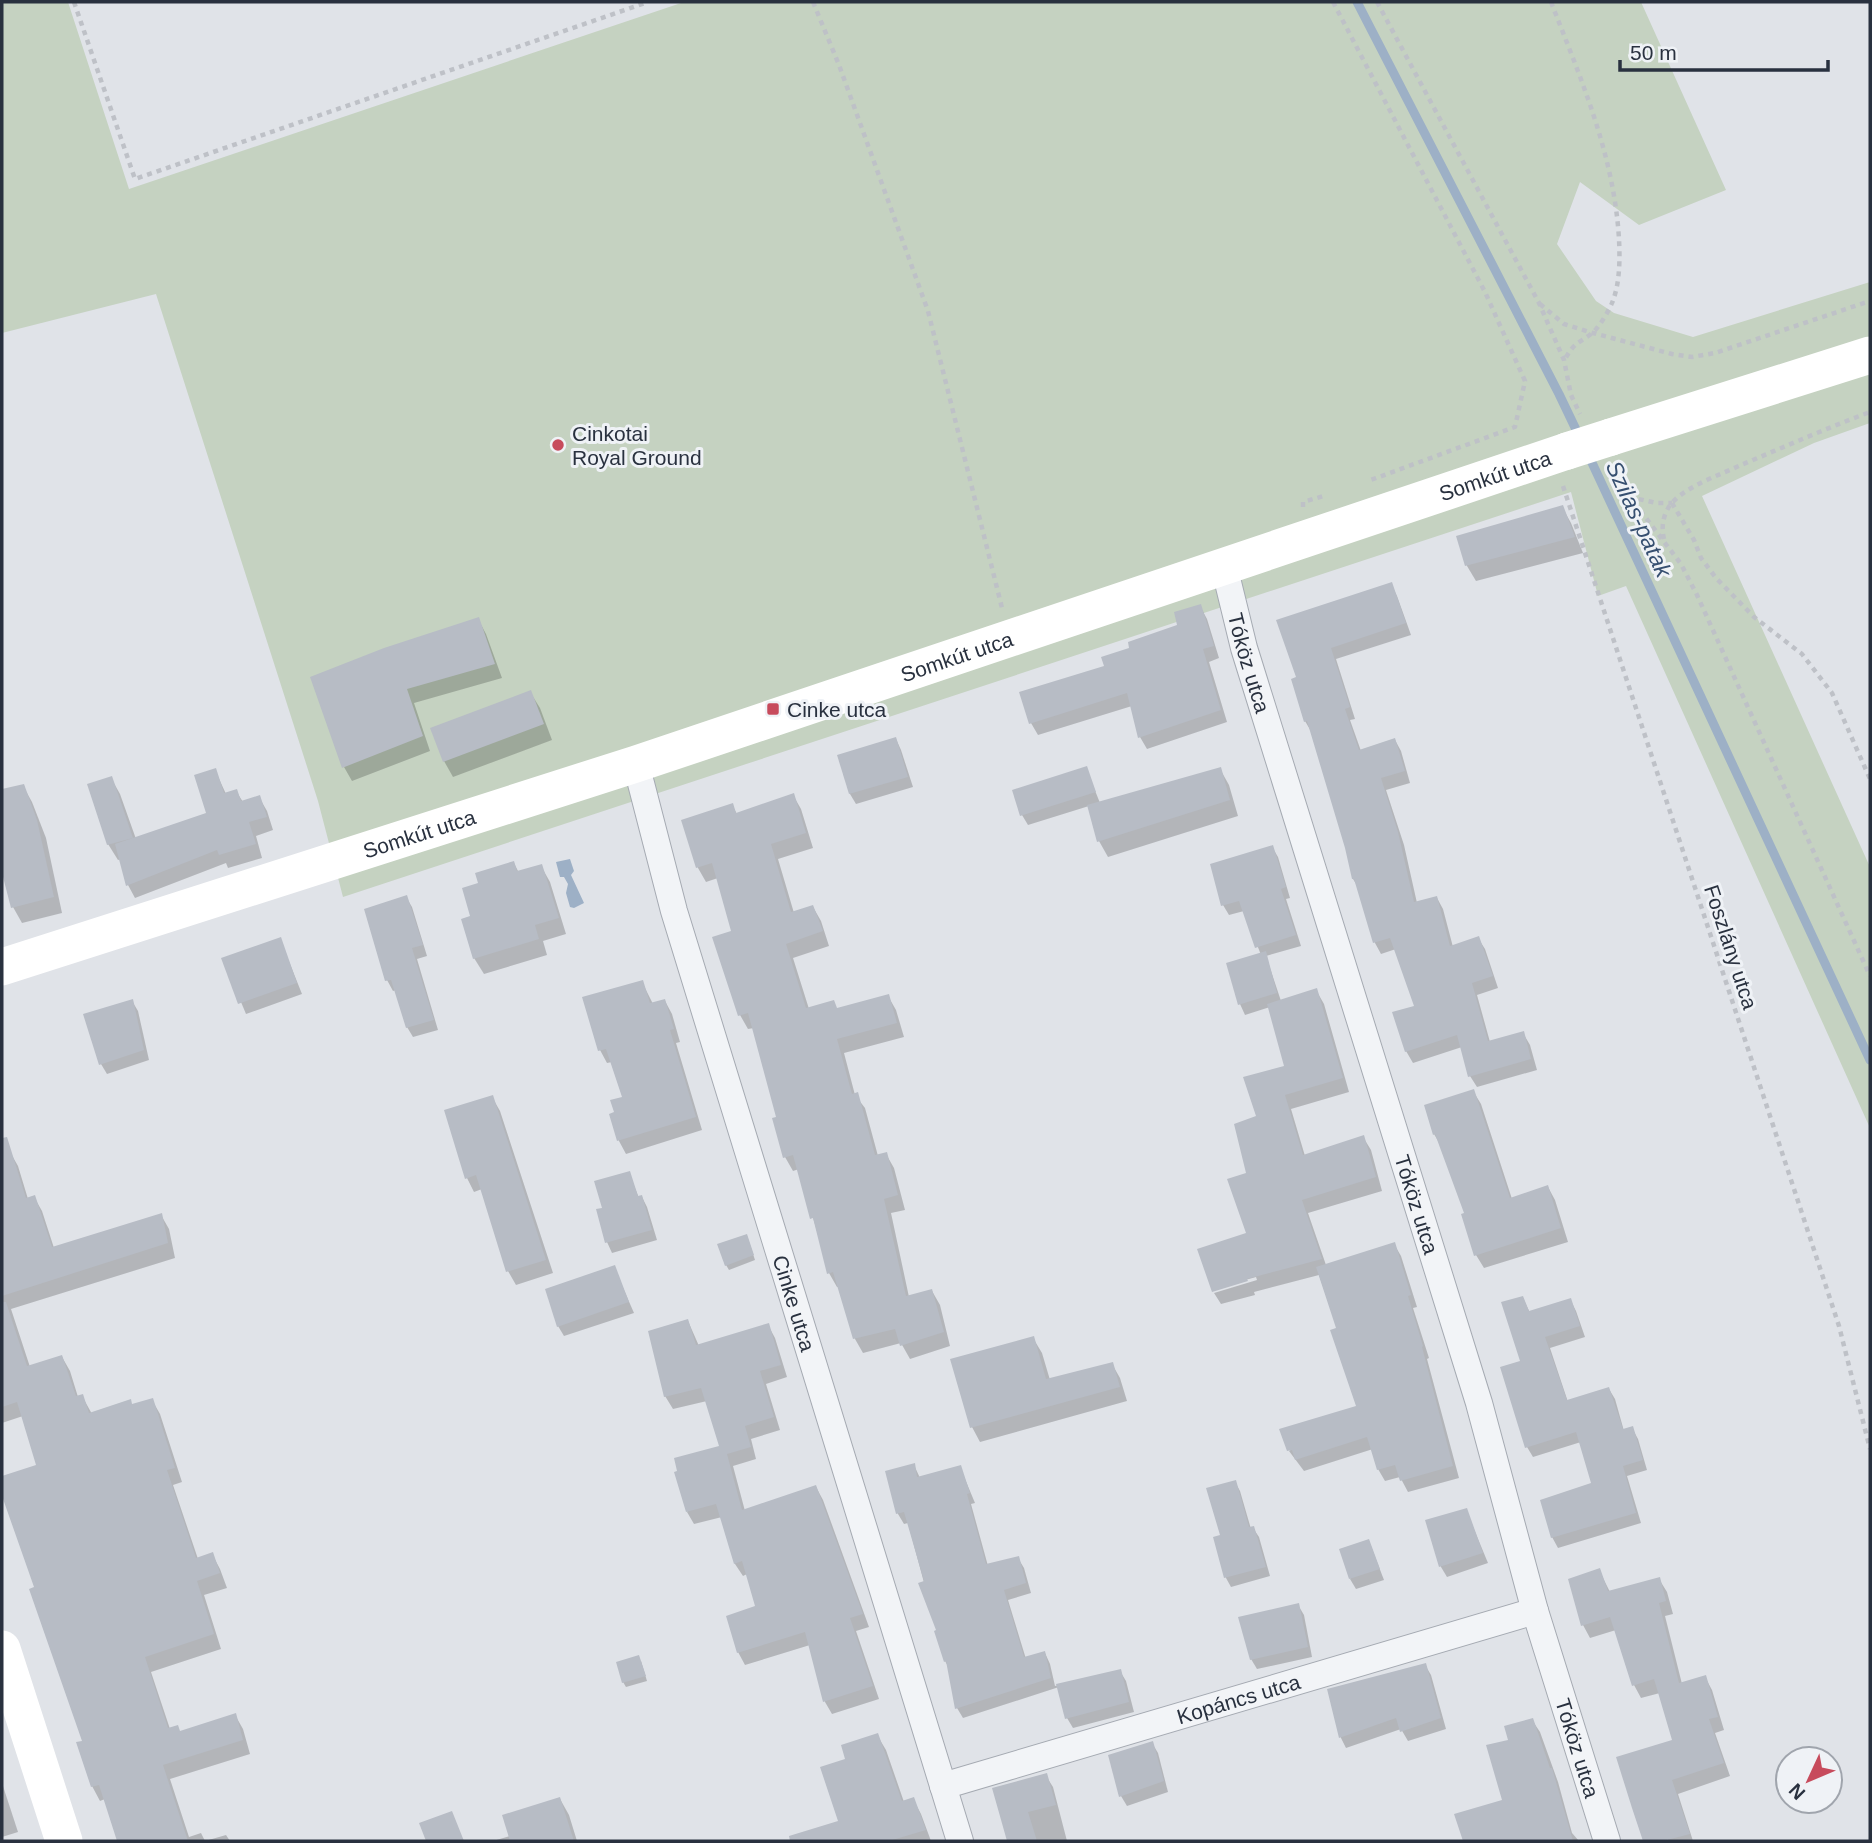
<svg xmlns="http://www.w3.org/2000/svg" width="1872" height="1843" font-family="Helvetica,sans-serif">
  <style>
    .green { fill: #c5d2c1 }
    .water { fill: #9db0c6 }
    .shadow { fill: #0003 }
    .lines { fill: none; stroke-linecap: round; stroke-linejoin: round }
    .stream { stroke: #9db0c6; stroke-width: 9 }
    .building { fill: #b7bcc5 }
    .street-casing { stroke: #a5aab2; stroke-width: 28 }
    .path { stroke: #bec1c7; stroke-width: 4.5; stroke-dasharray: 5 5; stroke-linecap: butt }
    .street { stroke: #f2f4f7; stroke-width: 26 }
    .secondary { stroke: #fff; stroke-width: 37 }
    .secondary-bridge { stroke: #fff; stroke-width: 37 }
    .poi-dot { fill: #c74b5c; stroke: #eff2f6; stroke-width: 2.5 }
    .labels { text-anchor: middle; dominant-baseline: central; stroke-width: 6; stroke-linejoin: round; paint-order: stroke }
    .poi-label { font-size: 21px; fill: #29313f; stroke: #eff2f6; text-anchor: start }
    .street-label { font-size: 21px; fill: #29313f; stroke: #eff2f6 }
    .water-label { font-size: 23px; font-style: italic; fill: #364f70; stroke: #eff2f6 }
  </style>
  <rect width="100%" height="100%" fill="#e0e3e8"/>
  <path class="green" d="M2 2H68L129 189 684 2H1641L1726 190 1639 225 1580 182 1557 244 1596 301 1614 313 1693 337 1870 282V423L1814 443 1702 496 1870 867V1128L1626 586 1598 596 1571 492 343 897 318 801 156 294 2 333Z"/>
  <path class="water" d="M570 859 574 871 571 875 584 903 574 908 570 907 566 893 568 884 564 877H560L556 862Z"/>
  <g class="shadow">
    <path d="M1562 507 1571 523 1583 553 1476 581 1467 566 1459 537Z"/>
    <path d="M1391 584 1397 596 1411 635 1336 659 1355 719 1350 720 1361 751 1395 740 1401 751 1410 783 1386 790 1404 845 1417 903 1437 898 1443 909 1453 947 1478 938 1485 949 1498 988 1477 995 1490 1042 1523 1033 1530 1045 1537 1070 1477 1087 1470 1076 1462 1047 1413 1063 1406 1051 1416 1008 1396 949 1381 954 1375 943 1358 887 1353 879 1346 848 1312 733 1305 721 1298 679Z"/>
    <path d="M1200 606 1207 619 1219 658 1209 662 1227 722 1147 749 1140 737 1132 706 1038 735 1031 723 1131 649 1179 627Z"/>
    <path d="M478 619 486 634 502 678 414 703 430 751 352 781 344 767 384 650Z"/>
    <path d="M530 692 540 708 552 740 453 777 444 761Z"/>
    <path d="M896 739 901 750 913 787 856 804 850 794 839 756Z"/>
    <path d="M1086 768 1100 803 1220 769 1229 785 1238 816 1108 857 1099 841 1089 806 1028 825 1022 815Z"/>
    <path d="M215 770 226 794 236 791 243 802 259 797 267 811 273 830 256 836 262 858 228 868 226 863 135 898 128 885 121 859 118 860 108 844 111 778 120 794 136 839 208 814Z"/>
    <path d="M23 786 32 802 46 838 62 913 22 923 13 907 2 866V791Z"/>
    <path d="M793 795 801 809 813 848 778 859 794 913 813 907 821 921 829 946 793 958 809 1009 838 1010 888 996 896 1010 904 1037 844 1053 855 1095 865 1108 878 1156 886 1154 894 1168 905 1210 891 1213 909 1297 932 1291 940 1305 950 1346 910 1359 901 1343 863 1353 855 1339 839 1287H837L829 1273 799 1169 793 1171 785 1157 778 1118 754 1028 748 1029 740 1015 733 932 718 878 706 882 698 868 683 821 732 805 737 814Z"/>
    <path d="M1272 847 1278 857 1290 898 1286 899 1301 946 1266 956 1281 1001 1316 990 1324 1004 1349 1092 1291 1109 1305 1156 1363 1137 1371 1150 1382 1191 1308 1213 1326 1265 1394 1244 1401 1256 1417 1307 1413 1308 1429 1358 1427 1359 1459 1478 1408 1492 1400 1477 1385 1481 1378 1469 1373 1449 1304 1471 1289 1451 1358 1407 1338 1330 1319 1275 1254 1292 1255 1295 1221 1304 1214 1293 1257 1280 1256 1277 1213 1289 1249 1234V1174L1258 1117 1286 1067 1270 1007 1245 1015 1240 1004 1261 955 1244 911 1229 915 1223 905Z"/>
    <path d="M514 863 519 873 541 866 550 882 566 934 543 941 547 955 484 974 474 958 472 917 480 884Z"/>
    <path d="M406 897 412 907 427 956 417 959 438 1030 413 1037 407 1027 396 990 393 991 387 980Z"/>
    <path d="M280 939 302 994 246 1014 223 959Z"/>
    <path d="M642 982 653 1004 665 1001 672 1014 680 1042 676 1043 702 1130 626 1154 619 1141 611 1115 616 1113 624 1098 612 1062 607 1063 600 1050Z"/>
    <path d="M132 1001 138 1011 149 1060 107 1074 101 1064Z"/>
    <path d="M1473 1091 1481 1104 1512 1199 1548 1187 1555 1200 1568 1242 1484 1268 1476 1255 1466 1214 1441 1146 1434 1134Z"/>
    <path d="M492 1097 500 1111 553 1273 516 1285 508 1271 482 1189 474 1192 467 1178Z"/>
    <path d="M10 1152 18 1166 28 1199 34 1197 42 1211 54 1248 161 1215 169 1229 175 1258 11 1309 30 1367 62 1357 70 1371 78 1397 82 1396 92 1414 152 1400 160 1414 182 1482 173 1485 198 1559 212 1554 220 1569 227 1588 204 1595 221 1649 151 1672 170 1729 181 1732 235 1715 243 1729 250 1754 170 1779 189 1837 201 1833 205 1841 226 1835 230 1841H118L105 1799 100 1801 92 1786 84 1742 36 1588 2 1489V1477L38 1466 23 1416 2 1423V1154Z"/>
    <path d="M629 1173 639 1198 642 1197 647 1207 657 1240 612 1253 607 1242 604 1209Z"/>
    <path d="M747 1236 755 1260 729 1270 726 1265Z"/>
    <path d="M614 1267 634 1313 564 1336 558 1326Z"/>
    <path d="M1523 1298 1530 1313 1571 1301 1576 1311 1585 1337 1550 1348 1568 1402 1609 1389 1615 1399 1624 1431 1632 1428 1638 1439 1647 1470 1627 1476 1641 1523 1558 1548 1552 1537 1593 1485 1581 1442 1533 1457 1527 1447 1522 1362Z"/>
    <path d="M688 1321 699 1346 768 1325 775 1338 787 1377 766 1384 780 1430 751 1439 756 1459 733 1466 745 1511 816 1487 823 1500 869 1627 856 1631 879 1699 832 1714 825 1702 810 1645 745 1665 738 1652 757 1607 747 1574 743 1576 735 1564 722 1517 694 1524 687 1512 721 1447 707 1401 673 1409 665 1396Z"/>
    <path d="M1033 1338 1042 1353 1050 1380 1112 1364 1120 1378 1127 1401 980 1442 972 1427Z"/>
    <path d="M914 1465 920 1478 960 1467 975 1503 971 1504 988 1566 1018 1558 1024 1568 1031 1593 1008 1600 1026 1659 1045 1653 1050 1664 1055 1686 1120 1671 1126 1681 1134 1712 1073 1728 1067 1718 1059 1687 963 1718 957 1708 949 1668 945 1661 908 1523 904 1524 898 1514 887 1473Z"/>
    <path d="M1235 1482 1240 1491 1251 1529 1253 1528 1259 1537 1270 1576 1231 1587 1226 1578 1215 1539 1222 1537Z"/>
    <path d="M1466 1510 1488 1563 1447 1577 1441 1567 1427 1521Z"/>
    <path d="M1369 1541 1384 1580 1356 1589 1350 1579Z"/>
    <path d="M1599 1570 1610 1592 1659 1579 1667 1592 1673 1614 1665 1616 1682 1684 1705 1677 1712 1690 1724 1730 1715 1733 1730 1776 1678 1794 1693 1841H1668L1667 1838 1645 1841 1618 1758 1674 1741 1660 1693 1641 1698 1634 1685 1616 1630 1590 1638 1583 1625Z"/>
    <path d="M1298 1605 1304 1615 1312 1657 1257 1669 1251 1659Z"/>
    <path d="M641 1661 647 1681 626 1687 623 1682Z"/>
    <path d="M1425 1665 1431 1675 1446 1729 1408 1741 1401 1729 1346 1748 1341 1738 1329 1690Z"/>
    <path d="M1532 1720 1540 1732 1558 1782 1572 1833 1579 1841H1465L1456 1815 1504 1801 1510 1741Z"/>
    <path d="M877 1735 886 1750 904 1802 913 1799 921 1814 931 1841H797L795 1836 840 1822 847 1761Z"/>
    <path d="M1152 1743 1158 1753 1168 1792 1127 1806 1121 1796Z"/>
    <path d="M1046 1776 1053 1787 1067 1841H1003L1009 1840Z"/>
    <path d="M2 1783 18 1832 2 1837Z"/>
    <path d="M560 1799 569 1815 577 1841H493L510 1836Z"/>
  </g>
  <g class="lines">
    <g class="stream">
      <path d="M1357 2 1559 394 1581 440"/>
      <path d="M1587 452 1870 1060"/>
    </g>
  </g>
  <g class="building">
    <path d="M1563 505 1575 537 1465 566 1456 536Z"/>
    <path d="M1392 582 1406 623 1331 648 1350 707 1345 709 1359 750 1395 738 1405 771 1381 778 1398 832 1414 902 1437 896 1450 946 1479 936 1493 976 1472 983 1488 1041 1524 1031 1531 1059 1468 1077 1457 1035 1405 1052 1392 1012 1414 1006 1390 938 1373 943 1354 879H1352L1345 848 1307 721 1304 722 1291 679 1296 677 1276 620Z"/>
    <path d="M1201 604 1214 646 1203 649 1221 710 1138 738 1127 693 1029 724 1019 692 1104 666 1101 657 1129 648 1128 642 1177 625 1174 612Z"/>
    <path d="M479 617 495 664 407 689 423 736 342 768 310 677 384 648Z"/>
    <path d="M531 690 544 724 443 762 430 728Z"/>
    <path d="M896 737 908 777 849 794 837 755Z"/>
    <path d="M1087 766 1096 792 1020 816 1012 790Z"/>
    <path d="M1221 767 1230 800 1097 842 1087 805Z"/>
    <path d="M216 768 224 793 237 789 241 801 260 795 267 817 249 822 256 844 219 855 217 850 126 886 115 844 206 813 194 775Z"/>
    <path d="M112 776 133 838 107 845 87 784Z"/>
    <path d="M24 784 37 820 54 897 11 908 2 873V789Z"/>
    <path d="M794 793 806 833 771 844 791 912 813 905 823 931 786 944 806 1008 834 1000 837 1008 889 994 897 1023 837 1039 852 1094 858 1092 875 1155 887 1152 898 1195 884 1199 906 1296 932 1289 944 1332 900 1346 895 1329 853 1339 833 1272 827 1274 813 1218 810 1219 793 1155 783 1158 772 1118 776 1117 748 1013 738 1016 712 937 731 931 712 863 696 868 681 820 733 803 736 813Z"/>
    <path d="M1273 845 1286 887 1281 889 1296 935 1255 948 1239 901 1221 906 1210 864Z"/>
    <path d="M514 861 517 871 542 864 559 918 535 925 539 939 473 959 461 919 470 916 462 888 478 883 475 873Z"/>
    <path d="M407 895 423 945 412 948 434 1020 406 1028 391 980 385 981 364 909Z"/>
    <path d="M281 937 297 983 238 1004 221 958Z"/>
    <path d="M1266 951 1277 993 1238 1005 1226 963Z"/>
    <path d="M643 980 650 1003 665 999 674 1029 670 1030 696 1117 617 1141 609 1114 614 1112 610 1100 622 1097 606 1049 598 1051 582 997Z"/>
    <path d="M1317 988 1343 1078 1285 1095 1303 1155 1364 1135 1376 1177 1302 1200 1322 1259 1247 1279 1248 1281 1212 1292 1197 1249 1246 1233 1227 1179 1246 1173 1234 1124 1256 1116 1243 1077 1284 1066 1267 1004Z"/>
    <path d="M133 999 144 1050 99 1065 83 1014Z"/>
    <path d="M1474 1089 1510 1198 1548 1185 1561 1228 1474 1256 1461 1214 1464 1213 1435 1134 1433 1135 1424 1105Z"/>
    <path d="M493 1095 546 1260 506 1272 476 1175 465 1179 444 1110Z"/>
    <path d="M7 1137 26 1198 35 1195 52 1247 162 1213 168 1243 2 1296V1138Z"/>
    <path d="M630 1171 638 1196 642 1195 652 1230 605 1243 596 1209 602 1208 594 1181Z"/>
    <path d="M747 1234 754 1255 725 1266 717 1244Z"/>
    <path d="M1395 1242 1411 1295 1408 1296 1423 1346 1422 1347 1453 1466 1400 1481 1395 1465 1377 1470 1367 1437 1295 1460 1292 1450 1287 1451 1279 1429 1356 1406 1330 1330 1336 1328 1316 1267Z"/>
    <path d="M615 1265 629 1302 557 1327 545 1289Z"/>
    <path d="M1523 1296 1529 1311 1571 1298 1580 1326 1545 1337 1567 1400 1609 1387 1623 1429 1633 1426 1643 1460 1623 1466 1636 1513 1551 1538 1540 1500 1591 1483 1576 1432 1525 1448 1500 1367 1520 1361 1501 1302Z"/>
    <path d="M2 1302H6L27 1366 62 1355 76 1396 83 1394 89 1413 131 1399 132 1404 153 1398 175 1468 167 1470 196 1558 213 1552 220 1573 197 1581 214 1634 145 1657 168 1728 178 1725 180 1731 236 1713 243 1740 163 1765 188 1841H117L99 1785 91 1787 76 1742 82 1741 29 1589 34 1587 2 1496V1476L36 1465 17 1402 2 1407Z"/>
    <path d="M688 1319 696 1345 769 1323 781 1365 760 1371 774 1417 745 1426 751 1447 727 1454 742 1510 816 1485 863 1614 850 1618 873 1686 823 1702 805 1632 737 1653 726 1616 755 1606 742 1561 734 1564 716 1504 686 1512 674 1472 677 1471 674 1458 719 1446 701 1388 664 1397 648 1331Z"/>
    <path d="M1034 1336 1046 1379 1113 1362 1120 1387 970 1428 950 1359Z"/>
    <path d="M915 1463 917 1477 961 1465 970 1493 967 1494 986 1564 1019 1556 1026 1583 1004 1590 1024 1657 1045 1651 1051 1678 955 1709 946 1661 944 1662 934 1631 936 1630 918 1583 924 1581 904 1512 896 1514 885 1471Z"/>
    <path d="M1236 1480 1249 1527 1254 1526 1266 1567 1224 1578 1213 1537 1220 1535 1206 1488Z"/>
    <path d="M1467 1508 1483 1553 1439 1567 1425 1520Z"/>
    <path d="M1369 1539 1380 1569 1349 1579 1339 1549Z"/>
    <path d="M1600 1568 1608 1591 1660 1577 1666 1601 1659 1603 1679 1683 1706 1675 1718 1717 1709 1719 1724 1763 1672 1780 1690 1834 1663 1841H1643L1632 1808 1616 1757 1672 1740 1654 1679 1632 1686 1610 1617 1581 1626 1568 1579Z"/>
    <path d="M1299 1603 1308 1647 1250 1660 1238 1617Z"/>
    <path d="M639 1655 646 1676 622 1683 616 1662Z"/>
    <path d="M1426 1663 1441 1718 1400 1732 1396 1718 1339 1738 1327 1689Z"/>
    <path d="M1121 1669 1129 1702 1065 1719 1056 1684Z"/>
    <path d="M1533 1718 1550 1768H1552L1573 1841H1463L1454 1814 1502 1800 1486 1745 1508 1740 1504 1726Z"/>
    <path d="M878 1733 902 1801 914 1797 926 1830 889 1841H790L789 1836 838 1821 820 1767 845 1759 841 1745Z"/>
    <path d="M1153 1741 1164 1781 1119 1797 1108 1755Z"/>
    <path d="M1047 1773 1056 1805 1028 1812 1037 1841H1007L992 1788Z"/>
    <path d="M560 1797 574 1841H510L502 1815Z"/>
    <path d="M452 1811 464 1841H426L419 1823Z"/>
  </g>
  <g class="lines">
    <g class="street-casing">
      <g id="street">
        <path id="s1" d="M1224 566 1244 648 1479 1403 1535 1611 1607 1841"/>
        <path id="s2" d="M636 764 674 911 960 1841"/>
        <path id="s3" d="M943 1786 1535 1611"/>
      </g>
    </g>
    <g class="path">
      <path d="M74 2 135 179 648 2"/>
      <path d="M813 2 839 65 928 311 1002 608"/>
      <path d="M1333 2 1485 292 1525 381 1515 427 1368 481"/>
      <path d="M1377 2 1539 303 1564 360 1571 395 1580 414"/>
      <path d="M1551 2C1581 79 1614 155 1619 239 1620 259 1620 284 1612 303 1608 312 1599 328 1591 334 1576 345 1575 342 1565 359"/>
      <path d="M1540 304 1564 324 1593 333 1672 354 1692 357 1715 353 1870 301"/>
      <path d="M1610 471 1681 564 1697 595 1870 976"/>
      <path d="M1563 486 1839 1326 1870 1449"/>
      <path d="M1629 497 1657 503H1672"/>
      <path d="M1672 503 1694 540 1701 558 1716 578 1754 617 1802 654 1832 693 1870 779"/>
      <path d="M1303 507V502L1327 495"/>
      <path d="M1664 539C1661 527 1663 514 1671 504 1686 486 1720 475 1741 465 1784 447 1827 428 1870 412"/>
    </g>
    <use href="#street" class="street"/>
    <g class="secondary">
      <path d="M1611 437 1870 355"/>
      <path id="s4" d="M2 967 636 764 1567 451"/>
      <path d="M2 1649 64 1841"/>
    </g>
    <path class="secondary-bridge" d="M1567 451 1611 437"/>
  </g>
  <g class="poi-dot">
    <circle cx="558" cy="445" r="7"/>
    <rect x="766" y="702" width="14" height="14" rx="3.5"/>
  </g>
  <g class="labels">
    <g class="poi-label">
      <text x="572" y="433">Cinkotai<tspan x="572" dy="24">Royal Ground</tspan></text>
      <text x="787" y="709">Cinke utca</text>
    </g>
    <g class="street-label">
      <text stroke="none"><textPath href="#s4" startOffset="1572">Somkút utca</textPath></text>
      <text stroke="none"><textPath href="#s4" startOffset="1004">Somkút utca</textPath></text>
      <text stroke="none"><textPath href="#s1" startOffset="100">Tóköz utca</textPath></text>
      <text stroke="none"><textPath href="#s4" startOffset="438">Somkút utca</textPath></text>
      <text transform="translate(1731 947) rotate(72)">Foszlány utca</text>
      <text stroke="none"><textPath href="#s1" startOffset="667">Tóköz utca</textPath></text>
      <text stroke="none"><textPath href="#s2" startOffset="562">Cinke utca</textPath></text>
      <text stroke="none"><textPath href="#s3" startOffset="308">Kopáncs utca</textPath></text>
      <text stroke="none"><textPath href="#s1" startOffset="1234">Tóköz utca</textPath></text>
    </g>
    <g class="water-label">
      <text transform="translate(1639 519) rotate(65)">Szilas-patak</text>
    </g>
  </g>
  <rect width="1872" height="1843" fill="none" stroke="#29313f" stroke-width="7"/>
  <g transform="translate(1809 1780) rotate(226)"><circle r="33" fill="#eff2f6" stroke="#a0a5ad" stroke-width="2"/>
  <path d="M0-5L12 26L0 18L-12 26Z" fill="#c74b5c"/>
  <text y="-10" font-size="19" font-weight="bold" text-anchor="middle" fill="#29313f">N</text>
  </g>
  <path d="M1620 60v10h208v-10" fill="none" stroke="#29313f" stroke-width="3.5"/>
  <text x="1630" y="60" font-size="21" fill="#29313f" stroke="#eff2f6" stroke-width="5" paint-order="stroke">50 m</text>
</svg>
